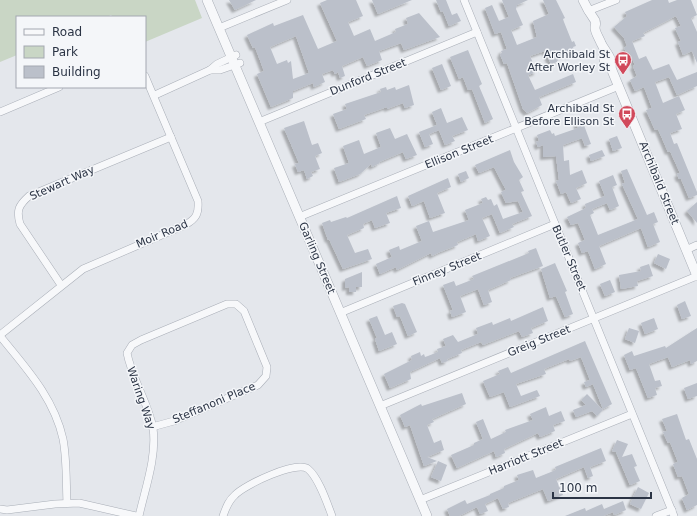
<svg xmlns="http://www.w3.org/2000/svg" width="697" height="516" font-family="'DejaVu Sans',sans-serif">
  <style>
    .green { fill: #c9d6c5 }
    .building { fill: #bbc0ca; fill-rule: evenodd; filter: url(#shadow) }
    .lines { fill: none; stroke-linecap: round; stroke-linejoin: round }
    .minor-casing { stroke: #a9aeb7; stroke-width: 8 }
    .tertiary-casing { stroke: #a9aeb7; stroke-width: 10 }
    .minor { stroke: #f7f8fa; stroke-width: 7 }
    .tertiary { stroke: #f7f8fa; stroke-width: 9 }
    .labels { text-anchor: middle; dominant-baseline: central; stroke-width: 3; stroke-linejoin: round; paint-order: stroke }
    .poi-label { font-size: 11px; fill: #2b3445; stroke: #f4f6f9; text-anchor: end }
    .street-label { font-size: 11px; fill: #2b3445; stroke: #f4f6f9 }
  </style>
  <defs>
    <filter id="shadow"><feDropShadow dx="-3" dy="3" stdDeviation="1" flood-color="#0004"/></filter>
  </defs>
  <rect width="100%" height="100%" fill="#e4e7ec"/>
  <path class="green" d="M0 0H195L202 18 145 42V17H113L111 15 107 17H17V55L0 62Z"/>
  <g class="building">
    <path d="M229 0H256L235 10Z"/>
    <path d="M327 0H356L363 16 348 22 354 36 370 29 375 41 396 32 395 29 408 24 406 18 419 13 440 37 404 50 401 43 379 51 382 60 367 66 363 57 342 66 345 76 340 78 338 72 335 74 333 70 322 74 325 82 314 87 313 83 293 91V98L271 107 257 74 264 71 255 47 253 48 247 35 273 23 274 26 303 15 318 49 337 41 320 3ZM296 36 309 73 293 79 291 61 288 63 287 60 277 64 270 47Z"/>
    <path d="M372 0H412L378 14Z"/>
    <path d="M436 0H446L452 15 457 13 461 21 449 26 443 11 441 12Z"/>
    <path d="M502 0H528L517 5 516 9 523 25 511 30 517 45 537 37 533 21 549 14 543 0H556L565 18 563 19 564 22 572 42 574 41 576 46 573 47 575 54 570 56 567 54 559 57 557 62 551 64 545 51 530 56 537 72 528 75 535 90 573 74 576 82 539 97 542 105 527 113 523 109 507 63 504 64 500 54 502 53 501 51 507 49 501 32 495 34 485 8 492 5 499 21 509 17Z"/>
    <path d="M652 0H668L669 3 677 0H691L697 15 691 18 697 32V63L692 51 683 55 678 42 681 41 675 28 681 26 676 16 643 33 645 36 632 41 639 59 646 56 653 70 669 64 677 80 697 72V86L677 95 669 77 655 82 663 103 679 96 685 110 676 114 682 129 670 133 674 144 677 143 697 192V195L689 198 681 179H679L677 174 680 173 670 151 668 152 658 129 655 130 646 110 652 108 644 87 635 91 630 80 637 76 633 66 635 65 631 56 627 53 624 48 627 46 624 38 614 27 627 16 625 12Z"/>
    <path d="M468 50 482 84 479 86 493 119 485 123 472 89 468 90 463 77 459 79 450 57Z"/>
    <path d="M442 64 451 86 441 90 432 68Z"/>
    <path d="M409 85 414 105 405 108 403 103 387 109V107L364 115 366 119 339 129 333 114 347 109 345 104 381 92 380 89 386 87 387 90 395 87 396 90Z"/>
    <path d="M441 108 447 123 462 117 468 130 452 136 455 141 445 145 439 130 429 134 433 144 425 147 419 132 437 125 432 112Z"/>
    <path d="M582 120 591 144 585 146 582 138 563 145 564 161 569 160 570 175 582 170 587 183 576 188 581 199 571 203 566 192 561 194 556 181 559 180 556 156 543 157V145L538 147 536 142 539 141 537 135 550 130 552 134 554 133 555 136 578 128 576 122Z"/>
    <path d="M304 121 312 145 318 143 322 153 315 156 320 169 311 172 313 176 307 179 304 170 298 172 295 164 299 163 284 128Z"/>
    <path d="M390 128 395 139 407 134 417 155 406 159 403 152 379 162 380 163 372 167 371 164 360 174 339 182 334 168 349 163 343 146 359 140 364 154 381 147 376 133Z"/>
    <path d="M617 136 622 148 613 151 609 139Z"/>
    <path d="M510 150 514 162 523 177 519 180 524 191 521 192 532 216 512 224 514 227 500 233 492 214 482 218 490 236 478 241 476 234 457 242 458 245 440 252 432 256 431 253 397 270 396 267 380 274 376 264 392 257 389 250 399 246 400 250 422 241 416 226 429 221 433 232 469 220 465 210 483 203 481 199 486 197 488 200 491 199 494 206 497 204 503 219 523 212 518 201 506 203 501 192 506 190 494 167 479 173 475 165Z"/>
    <path d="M602 150 605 156 591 161 589 155Z"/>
    <path d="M627 169 647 215 654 212 658 222 653 224 660 242 648 247 641 228 599 246 606 264 595 269 588 251 582 253 578 243 585 240 578 223 571 225 567 217 586 208 585 204 605 196 599 181 613 175 617 185 612 187 619 206 610 210 607 203 592 209 594 213 590 215 598 235 638 219 622 184 625 183 621 171Z"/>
    <path d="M466 171 469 178 461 182 458 174Z"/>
    <path d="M448 178 451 187 437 193 445 213 430 218 424 201 412 206 408 196Z"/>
    <path d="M397 196 401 208 386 213 390 223 375 228 372 220 363 224 364 228 347 235 355 253 368 249 372 259 343 269 329 239 328 240 322 223 330 220 331 222 346 217 347 218Z"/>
    <path d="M697 202V223L687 211Z"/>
    <path d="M536 248 543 266 510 278 511 280 488 290 492 302 484 305 478 289 460 296 466 312 452 317 450 311 453 310 443 285 454 281 456 286 474 279 472 276 529 253 528 251Z"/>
    <path d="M658 254 670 259 666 269 654 263Z"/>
    <path d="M555 263 567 291 565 292 573 314 565 317 556 296 550 298 541 269Z"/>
    <path d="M649 264 653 276 637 281 638 286 621 289 619 275 641 271 640 267Z"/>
    <path d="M362 272V287H356V292H349V287L345 288V279Z"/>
    <path d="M610 280 615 292 605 296 600 284Z"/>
    <path d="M685 301 691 316 682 319 677 305Z"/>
    <path d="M402 303 405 304 417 332 408 336 400 316 397 317 393 306Z"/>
    <path d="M543 307 548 321 531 328 533 333 522 337 519 331 483 345 481 342 461 350 462 353 447 359 448 361 442 363 440 358 410 372 411 379 390 388 384 374 412 360 411 356 420 352 421 356 424 354 425 357 428 356 438 352 437 349 446 346 443 339 453 335 458 342 478 334 476 328 492 322 493 325 510 318 511 321Z"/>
    <path d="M377 316 385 335 392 332 397 344 379 351 375 339 377 338 369 319Z"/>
    <path d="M654 318 658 329 645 334 641 323Z"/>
    <path d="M629 328 639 331 635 343 625 339Z"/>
    <path d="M697 328V361L691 364 690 360 672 367 668 357 649 364 655 381 660 380 662 386 655 388 657 395 648 398 636 368 630 370 624 355 632 351 634 356 665 346 666 348Z"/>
    <path d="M585 341 612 404 603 409 593 384 586 387 584 382 590 380 581 357 570 361 569 359 544 369 546 374 516 384 521 396 537 390 540 396 510 407 504 392 490 397 483 381 500 374 498 371 508 367 511 373Z"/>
    <path d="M697 383V396L688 399 684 388Z"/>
    <path d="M462 393 466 404 432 419 434 422 427 425 434 443 441 440 444 450 427 457 437 461 424 466 410 425 405 427 400 415 421 404 422 406Z"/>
    <path d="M587 394 603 410 597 416 592 411 576 417 573 410 586 405 581 400Z"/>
    <path d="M546 407 549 416 561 411 565 421 553 425 555 431 540 437 538 433 504 449 505 453 496 457 494 451 457 468 451 455 474 445V443L483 439 476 422 483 419 491 439 506 432 505 430 533 420 530 414Z"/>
    <path d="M677 414 686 440 689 439 697 459V505L687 510 682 498 689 494 682 476 678 477 673 464 678 462 670 442 668 443 663 432 667 431 662 419Z"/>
    <path d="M617 440 628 444 622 457 632 454 637 466 634 467 640 481 630 485 616 452 612 451Z"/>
    <path d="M601 448 606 461 590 467 593 476 588 478 584 467 556 479 563 495 548 501 543 489 508 503 509 507 503 509 498 498 485 504 488 511 480 514 477 507 459 516H450L447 509 465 500 467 504 490 495V494L504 488V486L519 480 517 475 533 470 536 478 556 470 555 467Z"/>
    <path d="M438 461 447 465 441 481 431 477Z"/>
    <path d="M638 487 649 493 641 509 630 504Z"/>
    <path d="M623 501 626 510 614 515 613 512 603 516H565L585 508 586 511 602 504 604 509Z"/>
  </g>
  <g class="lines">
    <g class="minor-casing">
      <g id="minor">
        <path d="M464 0 674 516"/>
        <path d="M588 11 616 0"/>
        <path d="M219 28 287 0"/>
        <path d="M210 70H220L240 63"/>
        <path d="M155 95 210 70 217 64 236 55"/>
        <path d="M0 112 59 87"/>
        <path d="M259 122 477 32"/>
        <path d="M299 217 619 86"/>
        <path d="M686 250 697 245"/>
        <path d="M61 285 20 224C16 210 19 205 29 196L171 137"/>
        <path d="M340 313 555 224"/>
        <path d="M0 335 83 269 185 225C196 219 199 214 198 201L145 76"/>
        <path d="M0 336C26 368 54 398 63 439 67 460 66 483 67 503"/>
        <path d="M380 406 697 276"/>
        <path d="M420 500 632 414"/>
        <path d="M0 509 7 510 55 504 79 503 136 516"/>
        <path d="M139 516C145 489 157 457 153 428 148 402 132 379 127 353L132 345 141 340 227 304H236L244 311 267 367 266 376 258 385 174 421 152 427"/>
        <path d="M223 516C226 508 228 501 235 495 244 485 297 460 308 469 319 478 327 503 332 516"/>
        <path d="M656 516 672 510"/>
      </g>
    </g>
    <g class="tertiary-casing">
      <g id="tertiary">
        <path d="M207 0 427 516"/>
        <path d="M583 0C587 9 589 12 594 19 597 22 595 25 595 28 595 32 599 38 601 43 605 52 613 57 611 68L697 276"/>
        <path d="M604 51C603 59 604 64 611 68"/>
      </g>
    </g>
    <use href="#minor" class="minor"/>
    <use href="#tertiary" class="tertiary"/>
  </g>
  <defs>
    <g id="bus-pin" transform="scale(0.9)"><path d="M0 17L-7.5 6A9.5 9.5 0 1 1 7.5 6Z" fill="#d1495b" stroke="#f4f6f9"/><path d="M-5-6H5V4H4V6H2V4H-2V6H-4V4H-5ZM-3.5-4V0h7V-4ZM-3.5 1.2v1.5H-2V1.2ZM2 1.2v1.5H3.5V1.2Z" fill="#fff"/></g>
  </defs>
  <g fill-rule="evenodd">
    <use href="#bus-pin" x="623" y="60"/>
    <use href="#bus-pin" x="627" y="114"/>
  </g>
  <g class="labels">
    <g class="poi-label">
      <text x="610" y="54">Archibald St<tspan x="610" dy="13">After Worley St</tspan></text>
      <text x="614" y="108">Archibald St<tspan x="614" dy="13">Before Ellison St</tspan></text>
    </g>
    <g class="street-label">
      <text transform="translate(368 77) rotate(-22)">Dunford Street</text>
      <text transform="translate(459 152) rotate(-22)">Ellison Street</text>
      <text transform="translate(62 183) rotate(-24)">Stewart Way</text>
      <text transform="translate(659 183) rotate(68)">Archibald Street</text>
      <text transform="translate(162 234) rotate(-23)">Moir Road</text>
      <text transform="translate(317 258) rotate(67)">Garling Street</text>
      <text transform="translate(569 258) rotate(67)">Butler Street</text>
      <text transform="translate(447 269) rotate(-22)">Finney Street</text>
      <text transform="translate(539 341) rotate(-22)">Greig Street</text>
      <text transform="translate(141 398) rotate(71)">Waring Way</text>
      <text transform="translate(214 403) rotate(-23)">Steffanoni Place</text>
      <text transform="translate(526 457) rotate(-22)">Harriott Street</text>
    </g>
  </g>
  <rect x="16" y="16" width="130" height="72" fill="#f4f6f9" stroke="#a4a8b1"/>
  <rect x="24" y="29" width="20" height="6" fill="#f7f8fa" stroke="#a4a8b1"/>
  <text x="52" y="36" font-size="12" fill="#2b3445">Road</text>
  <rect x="24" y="46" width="20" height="12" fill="#c9d6c5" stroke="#a4a8b1"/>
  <text x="52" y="56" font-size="12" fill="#2b3445">Park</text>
  <rect x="24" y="66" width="20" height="12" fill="#bbc0ca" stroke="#a4a8b1"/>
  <text x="52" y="76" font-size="12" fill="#2b3445">Building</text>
  <path d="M553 492v6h98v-6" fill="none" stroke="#2b3445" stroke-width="2"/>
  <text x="559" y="492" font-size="12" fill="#2b3445" stroke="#f4f6f9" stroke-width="3" paint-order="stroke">100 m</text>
</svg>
